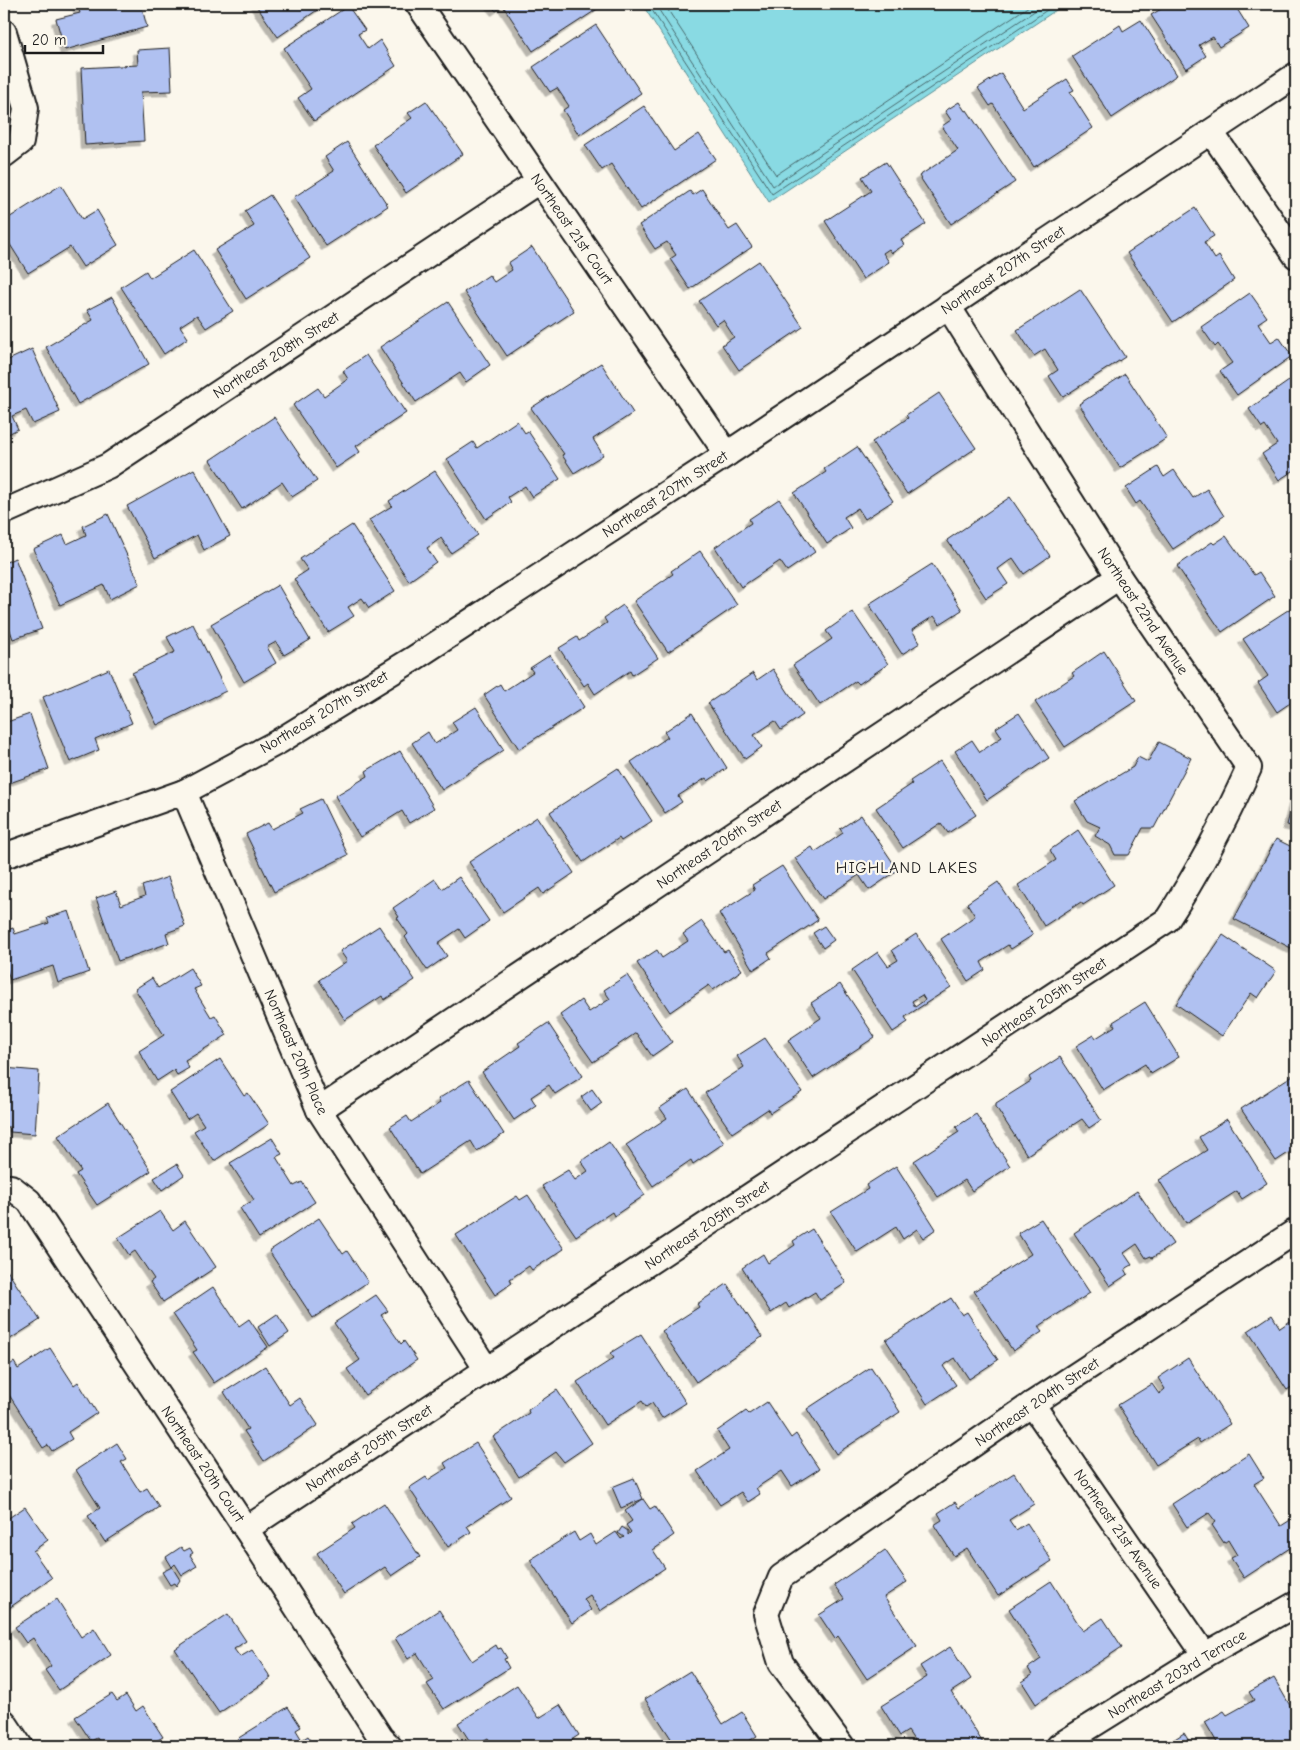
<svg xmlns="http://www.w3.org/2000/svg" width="1300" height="1750" font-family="'Comic Neue',sans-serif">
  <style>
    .water { fill: #89dae3; stroke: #5d8e93 }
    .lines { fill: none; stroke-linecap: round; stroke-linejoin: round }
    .shore { stroke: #48686c; stroke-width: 1 }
    .building { fill: #b0c1f1; stroke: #1c1c1c; fill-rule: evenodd; filter: url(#shadow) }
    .minor-casing { stroke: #1c1c1c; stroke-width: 28 }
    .minor { stroke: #fbf7ec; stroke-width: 24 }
    .labels { text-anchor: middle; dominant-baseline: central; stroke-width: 4.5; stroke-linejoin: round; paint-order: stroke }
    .street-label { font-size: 15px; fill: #1c1c1c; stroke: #fbf7ec }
    .neighbourhood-label { font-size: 16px; letter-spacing: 1px; fill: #1c1c1c; stroke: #fbf7ec }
  </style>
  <defs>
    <filter id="shadow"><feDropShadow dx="-4.5" dy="4.5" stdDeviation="0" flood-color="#0004"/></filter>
  </defs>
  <rect width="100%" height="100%" fill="#fbf7ec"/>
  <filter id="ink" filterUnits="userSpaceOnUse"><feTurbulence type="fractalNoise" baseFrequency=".02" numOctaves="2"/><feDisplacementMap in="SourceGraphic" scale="10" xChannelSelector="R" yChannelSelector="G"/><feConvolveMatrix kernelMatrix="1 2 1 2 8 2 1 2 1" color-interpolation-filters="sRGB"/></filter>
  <g filter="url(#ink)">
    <path class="water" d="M642 4H1065L769 202Z"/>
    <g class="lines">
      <g class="shore">
        <path d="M648 4 772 194 1056 4"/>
        <path d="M655 4 773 186 1045 4"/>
        <path d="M664 4 776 175 1032 4"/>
      </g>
    </g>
    <g class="building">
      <path d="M77 4H141L147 27 65 50 56 19 80 13Z"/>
      <path d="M255 4H326L278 37Z"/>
      <path d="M490 4H596L599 8 533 51 503 6 496 11Z"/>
      <path d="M1164 4H1234L1249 28 1219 47 1213 37 1199 45 1206 56 1186 69 1151 15 1166 6Z"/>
      <path d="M348 6 365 30 358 34 368 49 380 40 396 66 314 121 298 98 311 89 284 48Z"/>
      <path d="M1141 20 1177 75 1112 118 1072 56 1120 25 1123 31Z"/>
      <path d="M596 25 641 93 579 135 563 110 569 106 557 88 550 92 533 67Z"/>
      <path d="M170 48 172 91 141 92 144 141 85 145 81 68 138 65 137 50Z"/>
      <path d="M1001 73 1023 108 1067 79 1074 90 1070 92 1093 128 1034 167 993 104 990 106 978 88Z"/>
      <path d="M426 101 463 154 406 193 373 145 412 118 408 113Z"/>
      <path d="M959 102 965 111 967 110 1015 182 951 224 919 176 958 150 942 126 951 120 945 111Z"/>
      <path d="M644 106 674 151 699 134 716 159 641 209 611 164 602 170 585 145Z"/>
      <path d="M347 142 388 206 326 246 294 197 334 171 325 157Z"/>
      <path d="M886 162 926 224 901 240 904 245 892 253 889 249 883 253 889 262 863 279 825 221 871 191 862 177Z"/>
      <path d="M61 185 82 219 97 210 118 245 83 267 70 247 28 273 4 235V221Z"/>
      <path d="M702 189 729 230 737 225 752 247 690 289 670 259 676 255 667 242 655 249 639 225 690 191 693 195Z"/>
      <path d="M270 195 310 258 246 299 215 250 254 226 245 211Z"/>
      <path d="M1195 208 1214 236 1204 242 1215 259 1219 256 1234 280 1173 322 1127 253Z"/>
      <path d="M532 247 574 311 507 356 464 292 489 275 494 282 512 270 508 263Z"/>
      <path d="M194 250 233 311 206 328 197 315 180 326 188 338 164 354 121 287 146 271 150 278Z"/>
      <path d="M759 261 803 327 739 370 722 345 734 337 723 320 716 325 699 301Z"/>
      <path d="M1080 289 1125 357 1063 397 1049 376 1058 370 1045 349 1034 356 1017 330Z"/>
      <path d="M1250 293 1267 317 1258 323 1271 342 1279 337 1292 356 1237 395 1220 371 1232 363 1218 344 1215 347 1201 327Z"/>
      <path d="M112 297 149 364 78 404 46 347 93 320 87 310Z"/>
      <path d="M448 302 490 365 466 382 460 373 416 402 380 347Z"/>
      <path d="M32 349 60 412 33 424 26 410 12 416 18 429 4 436V362Z"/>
      <path d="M366 355 406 413 356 446 360 452 336 468 293 405 318 388 324 396 348 379 343 371Z"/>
      <path d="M601 363 633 413 593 439 603 455 574 473 562 455 564 454 531 408Z"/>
      <path d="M1125 374 1167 438 1120 468 1079 404Z"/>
      <path d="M1296 376V469L1279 480 1262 454 1277 444 1265 426 1262 428 1249 409Z"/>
      <path d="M939 393 976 448 907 494 872 442 908 418 906 415Z"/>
      <path d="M274 417 317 481 292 497 282 482 242 509 210 460Z"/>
      <path d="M517 421 525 433 528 431 560 479 532 497 525 486 508 497 511 502 486 519 447 459 473 442 477 448Z"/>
      <path d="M857 447 893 501 865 519 858 508 844 517 851 528 827 544 794 493 826 472 824 469Z"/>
      <path d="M1158 467 1164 477 1174 470 1193 498 1207 489 1224 516 1173 549 1140 501 1136 504 1126 488Z"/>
      <path d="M194 469 230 536 204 550 197 535 155 558 127 506Z"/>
      <path d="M435 471 478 535 451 553 441 538 427 548 436 562 409 581 369 520 392 506 389 501Z"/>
      <path d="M1010 497 1050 556 1024 574 1013 558 998 569 1008 584 986 598 947 540Z"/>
      <path d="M779 499 815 552 787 571 780 561 741 587 715 547 751 523 749 519Z"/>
      <path d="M108 514 140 584 110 599 104 585 60 605 33 549 63 535 67 544 86 535 83 526Z"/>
      <path d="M352 525 395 591 369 608 362 598 348 607 354 616 328 632 294 579 308 570 300 559Z"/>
      <path d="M1226 536 1254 575 1259 572 1275 596 1222 632 1177 566 1212 542 1214 544Z"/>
      <path d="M700 551 737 605 668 652 634 601 673 574 671 571Z"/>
      <path d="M15 558 42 629 13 639 8 624 4 625V563Z"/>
      <path d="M932 564 962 610 940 624 934 616 912 630 920 643 902 654 869 604Z"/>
      <path d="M278 585 310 640 284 655 276 642 267 647 276 663 244 682 211 624Z"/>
      <path d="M623 605 658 658 632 675 630 671 595 694 588 683 584 686 559 648 577 637 579 641 607 623 604 618Z"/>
      <path d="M1291 608 1296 617V699L1277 712 1258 683 1268 676 1243 639Z"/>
      <path d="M853 612 888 664 859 684 856 681 820 705 793 665 832 639 826 631Z"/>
      <path d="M193 624 226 691 157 725 132 673 175 652 167 637Z"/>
      <path d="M1104 651 1136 701 1065 747 1035 702 1074 676 1072 673Z"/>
      <path d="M550 655 584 707 519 749 484 695 500 684 504 691 533 672 530 668Z"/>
      <path d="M109 669 132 723 95 739 99 750 70 762 43 697Z"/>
      <path d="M773 669 803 715 781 730 775 721 754 735 762 747 745 759 708 703 753 673 757 680Z"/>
      <path d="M476 707 504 750 442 790 412 743 428 732 435 744 457 730 452 722Z"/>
      <path d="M692 713 727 768 708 781 706 778 678 796 682 802 665 813 631 762 668 737 664 732Z"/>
      <path d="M1019 713 1049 758 987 800 955 751 972 740 980 752 1002 737 996 728Z"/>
      <path d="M30 714 49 769 4 785V723Z"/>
      <path d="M1159 742 1191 758 1154 828H1143L1129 855H1115L1110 845 1095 836 1100 827 1087 821 1075 801 1133 767 1138 757 1148 762Z"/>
      <path d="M400 751 434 808 409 823 402 811 360 837 335 796 368 776 366 771Z"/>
      <path d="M940 761 976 815 948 833 941 823 903 848 876 808 912 784 910 781Z"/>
      <path d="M618 768 652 821 621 841 619 838 583 862 550 812Z"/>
      <path d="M1296 788V827L1287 825Z"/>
      <path d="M321 799 348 855 274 892 246 834 268 823 272 829 303 813 300 809Z"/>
      <path d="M861 815 898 870 869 890 859 875 823 899 795 858 812 847 815 852 843 833 840 829Z"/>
      <path d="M537 817 574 873 543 894 539 888 503 912 469 862Z"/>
      <path d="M1078 830 1114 885 1083 905 1081 902 1044 926 1018 885 1056 860 1050 850Z"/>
      <path d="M1276 839 1296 849V944L1293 949 1234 919Z"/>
      <path d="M782 866 818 920 768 953 771 958 753 970 719 913 755 890 752 885Z"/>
      <path d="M168 877 185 926 166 933 169 943 118 961 96 898 116 891 121 905 145 896 142 886Z"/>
      <path d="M459 877 489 921 465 938 459 929 438 943 447 956 427 970 405 937 408 934 397 918 399 917 393 908 435 879 442 889Z"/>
      <path d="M998 882 1033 935 1011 949 1008 945 981 962 985 970 968 981 941 939 975 916 967 903Z"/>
      <path d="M69 911 89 972 58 983 53 966 10 980 4 961V931L13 928 15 934 49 923 47 918Z"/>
      <path d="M702 921 724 952 728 950 742 970 713 990 709 985 670 1012 637 963 657 950 662 958 688 941 683 934Z"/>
      <path d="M379 926 415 980 384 1000 382 996 345 1020 319 980 347 961 340 951Z"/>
      <path d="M824 926 834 940 823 948 813 933Z"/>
      <path d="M916 934 951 987 905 1017 908 1022 893 1032 852 970 878 952 888 966 898 960 892 950ZM922 995 925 1000 915 1007 912 1001Z"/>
      <path d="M1223 935 1276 971 1258 998 1251 993 1222 1036 1176 1004Z"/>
      <path d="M190 968 201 986 194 989 211 1017 215 1015 227 1035 185 1061 189 1068 177 1075 174 1070 157 1081 139 1051 164 1035 135 989 152 978 158 988Z"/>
      <path d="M627 975 672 1042 652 1056 636 1033 593 1062 560 1015 581 1000 589 1012 610 999 604 990Z"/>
      <path d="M840 984 875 1037 813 1078 788 1040 821 1018 811 1003Z"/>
      <path d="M1145 1002 1179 1057 1151 1074 1145 1064 1103 1090 1076 1046 1094 1035 1096 1038 1115 1026 1113 1022Z"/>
      <path d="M548 1023 583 1076 555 1094 549 1085 531 1097 536 1105 514 1120 482 1072 520 1046 518 1043Z"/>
      <path d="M765 1038 802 1092 770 1113 768 1109 732 1133 705 1093 744 1067 737 1056Z"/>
      <path d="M1060 1057 1101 1120 1089 1128 1082 1119 1027 1155 996 1107V1103L1031 1081 1029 1077Z"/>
      <path d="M220 1059 244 1096 248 1093 269 1124 214 1161 194 1131 204 1125 196 1113 187 1119 170 1092Z"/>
      <path d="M4 1068 39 1071 35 1134 10 1132V1127H4Z"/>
      <path d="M1296 1073V1148L1276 1161 1241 1109Z"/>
      <path d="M469 1080 504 1134 477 1151 471 1141 420 1174 390 1127 407 1116 411 1122 440 1103 438 1099Z"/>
      <path d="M592 1089 602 1103 591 1111 581 1097Z"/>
      <path d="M688 1089 724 1143 693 1164 691 1160 653 1186 626 1145 667 1118 660 1108Z"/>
      <path d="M108 1103 151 1171 97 1205 76 1174 81 1171 58 1136Z"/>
      <path d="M976 1114 1010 1166 972 1191 965 1180 938 1197 914 1161 959 1132 956 1127Z"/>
      <path d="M1227 1119 1267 1183 1242 1199 1237 1191 1186 1223 1159 1180 1207 1150 1199 1137Z"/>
      <path d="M272 1138 282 1154 276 1157 294 1186 302 1182 315 1202 259 1238 240 1208 254 1200 230 1163Z"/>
      <path d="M609 1142 645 1195 614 1216 612 1212 576 1236 542 1186 568 1170 575 1180 588 1171 581 1161Z"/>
      <path d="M177 1164 184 1175 162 1190 154 1178Z"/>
      <path d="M896 1166 936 1229 923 1238 917 1229 903 1239 896 1227 857 1252 831 1212 868 1189 866 1185Z"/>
      <path d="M1137 1191 1173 1244 1152 1258 1151 1256 1146 1258 1137 1244 1124 1253 1132 1265 1125 1269 1128 1274 1110 1286 1074 1233Z"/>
      <path d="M528 1195 564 1249 532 1270 529 1266 510 1279 512 1283 495 1295 456 1235 517 1196 520 1200Z"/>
      <path d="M160 1211 173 1230 185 1221 216 1267 163 1302 150 1282 154 1279 135 1251 129 1255 118 1238Z"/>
      <path d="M319 1218 343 1254 347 1251 368 1282 313 1318 269 1251Z"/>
      <path d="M1041 1219 1090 1293 1038 1327 1042 1332 1013 1351 974 1291 1031 1254 1018 1233Z"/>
      <path d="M812 1229 846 1283 820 1300 815 1292 789 1308 786 1303 771 1313 742 1268 763 1254 768 1263 795 1245 793 1241Z"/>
      <path d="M4 1266 40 1320 4 1343Z"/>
      <path d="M727 1284 762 1337 696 1382 662 1331 699 1307 697 1304Z"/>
      <path d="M213 1287 239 1326 249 1319 268 1347 214 1383 193 1352 197 1350 173 1314Z"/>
      <path d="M376 1295 388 1311 381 1315 401 1344 404 1341 417 1360 365 1395 347 1369 360 1360 334 1323Z"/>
      <path d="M951 1298 962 1315 967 1312 998 1360 969 1379 955 1358 943 1366 956 1385 927 1404 886 1340Z"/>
      <path d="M277 1314 289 1333 270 1346 258 1327Z"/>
      <path d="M1272 1315 1280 1328 1296 1317V1384L1287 1390 1248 1331Z"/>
      <path d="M641 1334 686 1403 662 1418 652 1403 646 1407 642 1401 605 1425 577 1382 614 1358 610 1353Z"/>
      <path d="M50 1348 74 1385 78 1382 97 1413 68 1432 72 1439 52 1451 48 1445 43 1448 4 1387V1369L14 1362 18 1369Z"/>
      <path d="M1188 1358 1230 1424 1200 1443 1198 1439 1156 1465 1118 1405 1152 1384 1159 1394 1165 1389 1158 1378Z"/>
      <path d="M265 1366 290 1405 300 1398 318 1425 264 1461 244 1431 248 1429 224 1392Z"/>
      <path d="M871 1367 900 1412 836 1454 807 1409Z"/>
      <path d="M557 1390 592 1443 564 1462 556 1452 519 1477 493 1437 529 1413 528 1410Z"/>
      <path d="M767 1402 791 1438 796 1434 819 1469 792 1486 782 1471 756 1488 760 1494 748 1502 741 1492 720 1505 697 1471 729 1450 717 1431 746 1411 749 1414Z"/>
      <path d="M117 1443 127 1459 121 1462 140 1492 147 1488 159 1507 105 1542 88 1516 100 1508 76 1470Z"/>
      <path d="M476 1443 511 1497 467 1526 471 1532 448 1547 409 1488 426 1477 428 1480 447 1468 444 1463Z"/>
      <path d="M1249 1454 1264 1478 1254 1484 1281 1526 1292 1519 1296 1526V1544L1244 1578 1231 1558 1237 1555 1228 1540 1224 1543 1212 1525 1216 1522 1209 1513 1187 1527 1172 1504Z"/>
      <path d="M1014 1473 1034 1504 1009 1520 1016 1530 1027 1523 1052 1561 998 1596 967 1548 954 1556 934 1525 942 1520 938 1513 955 1502 959 1508Z"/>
      <path d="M634 1478 643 1499 621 1508 612 1487Z"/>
      <path d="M643 1499 650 1509 655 1506 674 1535 653 1550 665 1568 600 1611 590 1595 584 1599 591 1610 572 1623 530 1560 574 1532 579 1541 590 1534 596 1545 616 1532 621 1539 624 1537 618 1533 622 1527 628 1531V1535L631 1532 626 1525 632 1521 625 1511Z"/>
      <path d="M384 1503 420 1557 392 1576 385 1567 344 1594 317 1553 355 1528 352 1524Z"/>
      <path d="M25 1507 48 1540 33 1551 52 1578 9 1608 4 1600V1521Z"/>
      <path d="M181 1547 184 1551 190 1548 193 1553 190 1555 197 1566 182 1575 175 1564 172 1567 166 1557Z"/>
      <path d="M885 1550 907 1582 884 1597 917 1646 867 1679 838 1636 835 1639 819 1615 844 1599 834 1585Z"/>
      <path d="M172 1567 180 1580 176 1586 174 1583 170 1585 162 1572Z"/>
      <path d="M1051 1581 1083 1631 1103 1618 1122 1647 1036 1704 1022 1682 1032 1675 1028 1668 1041 1659 1009 1609Z"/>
      <path d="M57 1599 81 1637 94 1628 111 1655 59 1690 45 1670 51 1666 33 1638 26 1643 15 1627Z"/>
      <path d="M439 1610 472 1661 496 1645 498 1649 501 1648 507 1658 504 1659 509 1668 444 1709 427 1684 434 1680 417 1653 408 1659 395 1638Z"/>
      <path d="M228 1614 246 1641 234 1649 240 1657 252 1650 271 1678 219 1713 175 1649Z"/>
      <path d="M950 1647 971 1679 951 1692 983 1743 978 1746H918L908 1731 900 1736 881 1706 927 1677 920 1666Z"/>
      <path d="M690 1671 723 1724 742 1712 757 1736 741 1746H676L645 1699Z"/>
      <path d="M1274 1678 1296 1716V1746H1278L1273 1739 1260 1746H1219L1205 1722 1224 1711 1227 1715 1254 1700 1249 1692Z"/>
      <path d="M517 1685 539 1718 560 1705 579 1735 562 1746H493L488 1738 473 1746 458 1723Z"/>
      <path d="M112 1694 117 1701 126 1695 136 1711 143 1706 163 1737 156 1741 159 1746H102L97 1738 91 1741 75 1717Z"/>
      <path d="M288 1707 301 1727 296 1730 302 1740 308 1736 315 1746H242L237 1739Z"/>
      <path d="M1184 1733 1192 1746H1169L1167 1744Z"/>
    </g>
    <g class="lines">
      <g class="minor-casing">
        <g id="minor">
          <path d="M418 4 727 454"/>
          <path d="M4 32 26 108 21 142 4 155"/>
          <path d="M1211 132 1296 256"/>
          <path d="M4 512 108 466 539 181"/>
          <path d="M184 792 319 1110 487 1370"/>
          <path d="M4 856 184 792 278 742 413 659 727 454 1296 75"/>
          <path d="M319 1110 1119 577"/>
          <path d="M4 1187H11L29 1201 246 1529 381 1738 389 1746"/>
          <path d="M1032 1404 1205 1655"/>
          <path d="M246 1529 1167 920C1199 871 1225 821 1249 768L1119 577 948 306"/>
          <path d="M4 1722 20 1746"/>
          <path d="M842 1746 781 1663 766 1614 781 1577 1032 1404 1296 1231"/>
          <path d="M1059 1746 1205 1655 1296 1604"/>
        </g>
      </g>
      <use href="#minor" class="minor"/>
    </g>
  </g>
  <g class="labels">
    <g class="street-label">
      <text transform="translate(572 229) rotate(55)">Northeast 21st Court</text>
      <text transform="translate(1003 270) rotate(-34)">Northeast 207th Street</text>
      <text transform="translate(276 355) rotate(-33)">Northeast 208th Street</text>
      <text transform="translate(665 494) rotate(-33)">Northeast 207th Street</text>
      <text transform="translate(1143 611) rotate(56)">Northeast 22nd Avenue</text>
      <text transform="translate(324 712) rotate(-31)">Northeast 207th Street</text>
      <text transform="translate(719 844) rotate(-34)">Northeast 206th Street</text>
      <text transform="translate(1044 1002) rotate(-34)">Northeast 205th Street</text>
      <text transform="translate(296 1052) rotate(66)">Northeast 20th Place</text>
      <text transform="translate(707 1225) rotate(-34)">Northeast 205th Street</text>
      <text transform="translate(1037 1402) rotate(-34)">Northeast 204th Street</text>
      <text transform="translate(369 1448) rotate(-33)">Northeast 205th Street</text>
      <text transform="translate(203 1464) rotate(56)">Northeast 20th Court</text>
      <text transform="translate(1118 1529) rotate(55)">Northeast 21st Avenue</text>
      <text transform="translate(1177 1674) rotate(-31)">Northeast 203rd Terrace</text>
    </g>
    <g class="neighbourhood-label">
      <text x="907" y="868">HIGHLAND LAKES</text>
    </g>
  </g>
  <rect width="1300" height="1750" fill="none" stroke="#fbf7ec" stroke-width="20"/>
  <rect x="10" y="10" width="1280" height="1730" fill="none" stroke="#1c1c1c" stroke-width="2" filter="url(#ink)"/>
  <path d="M25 45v8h78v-8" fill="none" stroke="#1c1c1c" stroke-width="2.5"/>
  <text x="32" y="45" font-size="15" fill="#1c1c1c" stroke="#fbf7ec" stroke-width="4" paint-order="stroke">20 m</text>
</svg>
